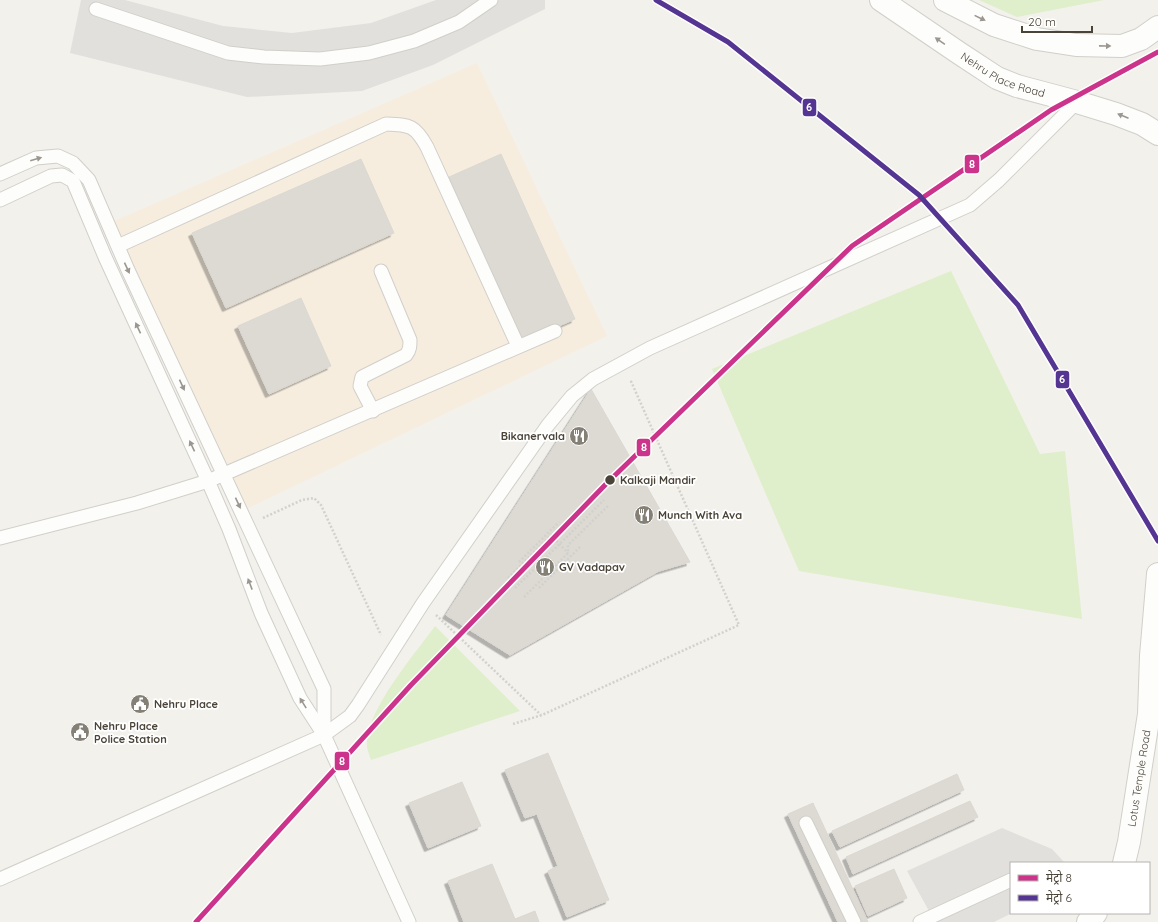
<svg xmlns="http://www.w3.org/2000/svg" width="1158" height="922" font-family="Quicksand,'Noto Sans Devanagari',sans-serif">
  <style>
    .commercial { fill: #f6eddf }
    .green { fill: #dfeecb }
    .parking { fill: #e2e0dc }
    .building { fill: #dddad4; stroke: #dbd8d2; filter: url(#shadow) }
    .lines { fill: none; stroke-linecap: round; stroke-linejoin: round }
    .service-casing { stroke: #d1cfc9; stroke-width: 15 }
    .tertiary-casing { stroke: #d1cfc9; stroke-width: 24 }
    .path { stroke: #d3d1cb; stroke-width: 2.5; stroke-dasharray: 2 2; stroke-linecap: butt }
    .service { stroke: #fdfdfc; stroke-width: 13 }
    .tertiary { stroke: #fdfdfc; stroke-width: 22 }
    .metro-1-casing { stroke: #fff; stroke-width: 8 }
    .metro-2-casing { stroke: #fff; stroke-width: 8 }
    .metro-1 { stroke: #cc338b; stroke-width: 5 }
    .metro-2 { stroke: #553592; stroke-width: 5 }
    .oneway { fill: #9b9790 }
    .stop-dot { fill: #4a4337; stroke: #fff; stroke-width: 1.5 }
    .labels { text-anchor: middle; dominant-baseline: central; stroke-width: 3.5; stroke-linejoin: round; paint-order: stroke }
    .street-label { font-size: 11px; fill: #4a4337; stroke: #fff }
    .poi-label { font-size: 11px; font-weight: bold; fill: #4a4337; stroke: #fff; text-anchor: start }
    .stop-label { font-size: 11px; font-weight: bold; fill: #4a4337; stroke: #fff; text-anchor: start }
    .line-badge { stroke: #fff; stroke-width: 1.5 }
    .badge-label { font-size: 11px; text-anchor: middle; font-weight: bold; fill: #fff }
  </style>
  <defs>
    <filter id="shadow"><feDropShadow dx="-3.5" dy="3.5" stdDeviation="0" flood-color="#0004"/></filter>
  </defs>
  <rect width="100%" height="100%" fill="#f3f1ec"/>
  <path class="commercial" d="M477 63 607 336 244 510 112 222Z"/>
  <g class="green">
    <path d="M979 0H1104L1017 17Z"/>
    <path d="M951 271 1040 454 1065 451 1082 619 799 571 712 369Z"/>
    <path d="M435 626 520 711 371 760C370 756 367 750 367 745 366 710 415 654 435 626Z"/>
  </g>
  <g class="parking">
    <path d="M81 0H125L223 26 292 33 371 23 436 0H545V9L433 65 362 91 247 97 70 53Z"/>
    <path d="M1002 828 1052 849 1065 863H1011V913H1012L994 922H935L907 871Z"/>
  </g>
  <g class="building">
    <path d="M501 154 575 319 522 342 449 177Z"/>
    <path d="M361 159 394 233 226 308 192 233Z"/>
    <path d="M301 298 331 366 269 394 238 326Z"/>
    <path d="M591 389 690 562 659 571 510 655 446 615Z"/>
    <path d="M548 753 609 900 567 917 548 871 558 866 537 814 525 818 505 770Z"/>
    <path d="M957 774 964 790 840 847 832 831Z"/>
    <path d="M462 782 481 826 428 848 409 803Z"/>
    <path d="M970 801 978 817 853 874 846 857Z"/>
    <path d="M813 803 868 922H838L788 814Z"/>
    <path d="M492 864 515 919 535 911 539 922H464L448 881Z"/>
    <path d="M894 869 907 898 868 916 855 886Z"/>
  </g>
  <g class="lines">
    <g class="service-casing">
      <g id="service">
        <path d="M96 9 228 53 264 57 320 59 369 53 414 41 459 22 491 0"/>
        <path d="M0 174 36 158 58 156 73 163 89 180 128 270 324 689V735"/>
        <path d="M0 200 51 176 62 175 73 181 105 257 208 481 229 529 261 613 300 698 324 735 409 922"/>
        <path d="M118 246 386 124C410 125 415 125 427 147L518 346"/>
        <path d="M373 411 360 386 362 377 406 355C410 350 410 346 410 340L381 271"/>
        <path d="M0 538 137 503 208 481 555 331"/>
        <path d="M806 823 854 922"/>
        <path d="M0 879 324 735 350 716 358 705 423 603 548 425 572 396 593 379 650 348 970 205 999 180 1077 102"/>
        <path d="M920 922 1011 880"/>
      </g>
    </g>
    <g class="tertiary-casing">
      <g id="tertiary">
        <path id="s1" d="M881 0 959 53 997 78 1017 86 1077 102 1116 114 1142 124 1158 134"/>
        <path d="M945 0 994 25 1037 39 1076 45 1122 46 1141 39 1158 27"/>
        <path id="s2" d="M1124 863 1129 842 1149 714 1151 656 1158 574"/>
        <path d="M1088 922 1096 913"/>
      </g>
    </g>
    <g class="path">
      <path d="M263 518 302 500 314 498 321 505 381 635"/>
      <path d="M551 535 568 553"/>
      <path d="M519 562 559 522"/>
      <path d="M508 578 551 535H560L600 495"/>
      <path d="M515 588 604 500"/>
      <path d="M539 588 580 547"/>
      <path d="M524 597 568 553V545L609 505"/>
      <path d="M436 615 541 715"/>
      <path d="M513 724 542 715 739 625 630 379"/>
    </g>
    <use href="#service" class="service"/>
    <use href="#tertiary" class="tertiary"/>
    <g class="metro-1-casing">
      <path id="metro-1" d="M196 922 411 685 607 483 852 246 1051 110 1158 52"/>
    </g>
    <g class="metro-2-casing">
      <path id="metro-2" d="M656 0 728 42 919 195 1018 305 1158 541"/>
    </g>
    <use href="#metro-1" class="metro-1"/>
    <use href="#metro-2" class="metro-2"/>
  </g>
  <defs><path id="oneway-solid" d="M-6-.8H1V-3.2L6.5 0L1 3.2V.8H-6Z"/></defs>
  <g class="oneway">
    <use href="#oneway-solid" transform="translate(980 18) rotate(26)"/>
    <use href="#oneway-solid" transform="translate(940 41) rotate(-145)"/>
    <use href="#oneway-solid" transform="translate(1105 46) rotate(1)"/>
    <use href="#oneway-solid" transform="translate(1123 116) rotate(-157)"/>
    <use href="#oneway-solid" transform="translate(36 159) rotate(-16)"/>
    <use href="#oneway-solid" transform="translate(127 268) rotate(65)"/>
    <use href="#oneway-solid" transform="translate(138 328) rotate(-115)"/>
    <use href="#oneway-solid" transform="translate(182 385) rotate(65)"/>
    <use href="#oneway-solid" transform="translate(192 446) rotate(-115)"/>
    <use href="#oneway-solid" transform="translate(238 503) rotate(65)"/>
    <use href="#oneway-solid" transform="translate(250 584) rotate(-111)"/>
    <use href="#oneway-solid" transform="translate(303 703) rotate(-122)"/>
  </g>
  <defs>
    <g id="restaurant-disc" transform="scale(1)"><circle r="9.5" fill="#858076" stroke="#fff"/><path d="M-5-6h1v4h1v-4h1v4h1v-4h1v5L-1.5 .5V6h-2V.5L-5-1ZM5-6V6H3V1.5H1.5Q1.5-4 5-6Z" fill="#fff"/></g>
    <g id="civic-disc" transform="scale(1)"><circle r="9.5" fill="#858076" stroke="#fff"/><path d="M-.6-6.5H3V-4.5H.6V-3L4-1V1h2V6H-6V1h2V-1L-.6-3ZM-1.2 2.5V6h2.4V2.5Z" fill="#fff"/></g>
  </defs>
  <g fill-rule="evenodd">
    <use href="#restaurant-disc" x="579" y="436"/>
    <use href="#restaurant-disc" x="644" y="515"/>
    <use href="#restaurant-disc" x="545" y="567"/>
    <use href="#civic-disc" x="140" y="704"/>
    <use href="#civic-disc" x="80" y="732"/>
  </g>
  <circle class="stop-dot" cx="610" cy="480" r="5.5"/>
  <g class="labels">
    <g class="street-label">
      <text stroke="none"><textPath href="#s1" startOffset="144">Nehru Place Road</textPath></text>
      <text stroke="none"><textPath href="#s2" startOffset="86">Lotus Temple Road</textPath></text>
    </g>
    <g class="poi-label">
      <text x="565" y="436" text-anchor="end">Bikanervala</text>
      <text x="658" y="515">Munch With Ava</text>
      <text x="559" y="567">GV Vadapav</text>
      <text x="154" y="704">Nehru Place</text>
      <text x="94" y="726">Nehru Place<tspan x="94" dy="13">Police Station</tspan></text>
    </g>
    <g class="stop-label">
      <text x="620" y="480">Kalkaji Mandir</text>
    </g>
  </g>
  <g class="line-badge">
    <rect x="802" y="98" width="15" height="19" rx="4" fill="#553592"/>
    <rect x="964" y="154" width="16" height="20" rx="4" fill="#cc338b"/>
    <rect x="1055" y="370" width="15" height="19" rx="4" fill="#553592"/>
    <rect x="636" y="438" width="15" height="19" rx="4" fill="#cc338b"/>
    <rect x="334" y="751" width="16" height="20" rx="4" fill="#cc338b"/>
  </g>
  <g class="badge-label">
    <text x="809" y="111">6</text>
    <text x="972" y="168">8</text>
    <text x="1062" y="383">6</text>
    <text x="644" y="451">8</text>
    <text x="342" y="765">8</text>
  </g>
  <rect x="1010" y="862" width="140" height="52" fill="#ffffff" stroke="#b7b4af"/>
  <rect x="1018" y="875" width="20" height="6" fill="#cc338b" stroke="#b7b4af"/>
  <text x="1046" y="882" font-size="12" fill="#4a4337">मेट्रो 8</text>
  <rect x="1018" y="895" width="20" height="6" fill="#553592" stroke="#b7b4af"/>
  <text x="1046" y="902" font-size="12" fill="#4a4337">मेट्रो 6</text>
  <path d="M1022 26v6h70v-6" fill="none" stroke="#4a4337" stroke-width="2"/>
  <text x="1028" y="26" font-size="12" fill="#4a4337" stroke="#ffffff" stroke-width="3" paint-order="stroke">20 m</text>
</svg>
